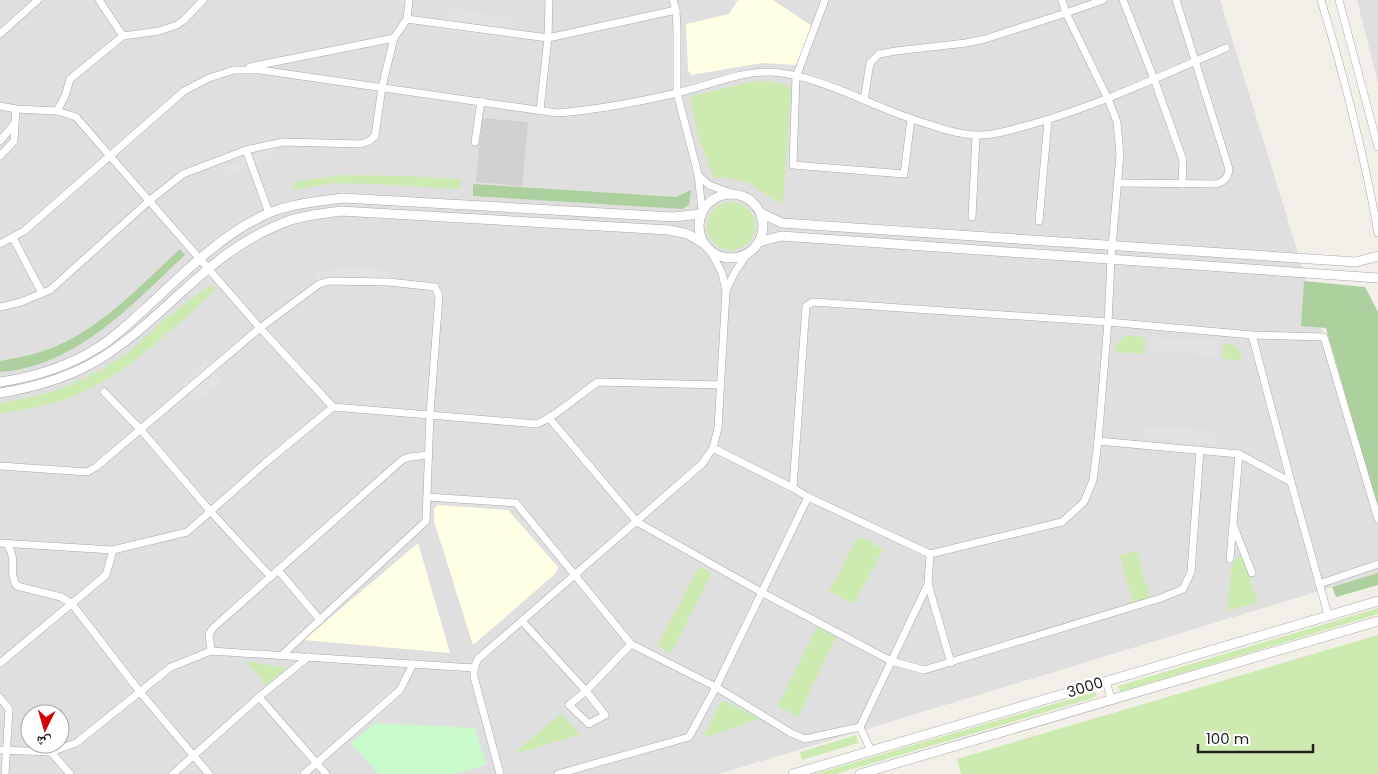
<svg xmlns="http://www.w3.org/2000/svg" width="1378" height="774" font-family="Poppins,'Noto Naskh Arabic',sans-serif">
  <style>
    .residential { fill: #e0dfdf; fill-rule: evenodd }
    .education { fill: #ffffe5 }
    .religious { fill: #d0d0d0 }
    .grass { fill: #cdebb0 }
    .forest { fill: #add19e }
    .park { fill: #c8facc }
    .parking { fill: #e2e2e2 }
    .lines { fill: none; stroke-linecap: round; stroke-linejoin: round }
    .minor-casing { stroke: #a9a9a9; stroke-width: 8 }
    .tertiary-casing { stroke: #a9a9a9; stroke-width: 10 }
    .minor { stroke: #fff; stroke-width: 7 }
    .tertiary { stroke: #fff; stroke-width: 9 }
    .labels { text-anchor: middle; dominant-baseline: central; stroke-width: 5; stroke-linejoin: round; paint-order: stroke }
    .street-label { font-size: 15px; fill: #222; stroke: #fff }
  </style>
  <rect width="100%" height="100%" fill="#f2efe9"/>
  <g class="residential">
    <path d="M0 0H1220L1378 512V573L719 774H0ZM30 714H60V744H30Z"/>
    <path d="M1357 0H1378V83Z"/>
  </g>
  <g class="education">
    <path d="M738 0H773L812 26 796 65 762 63 691 75 688 70 686 24 729 14Z"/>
    <path d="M438 505 508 510 558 567 556 573 473 645 434 521V509Z"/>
    <path d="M418 543 450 653 304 640Z"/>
  </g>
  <path class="religious" d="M482 118 528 122 522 186 476 182Z"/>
  <g class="grass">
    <path d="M754 81C765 81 784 81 791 90L783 204 769 197 750 183 728 178H716L713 176 697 133 690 99 692 96Z"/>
    <path d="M339 175 406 176 461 179 460 189 375 184 333 183 295 190 293 182Z"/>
    <circle cx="731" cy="226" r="24"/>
    <path d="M210 285 216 290C175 326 134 368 85 391 59 404 28 409 0 414V403L41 395 68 386 106 367 128 353 163 321Z"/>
    <path d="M1124 336 1145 337 1144 354 1115 352 1116 345Z"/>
    <path d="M1223 343C1235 344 1240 348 1242 360L1222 359Z"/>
    <path d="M858 536 883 549 854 604 829 591Z"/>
    <path d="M1137 551 1150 599 1133 604 1120 555Z"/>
    <path d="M1242 556 1258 602 1228 611 1232 560Z"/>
    <path d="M699 566 712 573 671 653 657 646Z"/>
    <path d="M1378 608V614L1120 692 1118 686Z"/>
    <path d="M817 627 836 637 798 717 778 706Z"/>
    <path d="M1378 635V774H961L957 759Z"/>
    <path d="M246 661 287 668 266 685Z"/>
    <path d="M1094 692 1097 694 1093 698 836 774H815Z"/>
    <path d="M725 701 759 719 703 738 720 703Z"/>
    <path d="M561 714 580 735 518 753 517 750Z"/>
    <path d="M856 735 858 743 802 760 800 752Z"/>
  </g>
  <g class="forest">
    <path d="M473 184 676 197 691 190 689 205 682 209 473 196Z"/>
    <path d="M180 249 185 255C132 304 78 366 0 372V361C16 358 33 355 49 349 100 330 141 285 180 249Z"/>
    <path d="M1304 281 1365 287 1378 312V508L1326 328 1301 326Z"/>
    <path d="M1378 573V585L1336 597 1332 587Z"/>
  </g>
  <path class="park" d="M375 723 475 728 486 765 454 774H378L351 743Z"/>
  <g class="parking">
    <path d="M449 8 514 18 511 40 445 31Z"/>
    <path d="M273 147 276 155 225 176 220 169Z"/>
    <path d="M348 267 389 270V282L319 284 314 272Z"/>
    <path d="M1151 337 1219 341 1218 356 1150 351Z"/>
    <path d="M205 361 222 380 198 401 181 382Z"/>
    <path d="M1144 426 1217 431 1216 444 1143 439Z"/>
  </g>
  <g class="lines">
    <g class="minor-casing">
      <g id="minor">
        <path d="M99 0 123 36"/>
        <path d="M673 0 676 10 677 29V93L698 174 702 210"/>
        <path d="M825 0 796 77 793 165 904 174 911 119"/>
        <path d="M1123 0 1154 79 1183 160 1182 184"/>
        <path d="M1321 0C1344 76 1364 154 1378 233"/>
        <path d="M1339 0 1378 147"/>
        <path d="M407 19 548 38 676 10"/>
        <path d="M0 34 38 0"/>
        <path d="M250 67 394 38"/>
        <path d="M864 100 870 63 879 54 896 51 966 43 985 39 1066 13 1103 0"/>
        <path d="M0 106 16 109 57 111 76 117 260 328 333 407 537 424C560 414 577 396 598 382L721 385"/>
        <path d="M540 110 548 38 549 0"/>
        <path d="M57 111 65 96 70 79 123 36 159 31 177 25 184 20 203 0"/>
        <path d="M0 141 15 123 16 109"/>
        <path d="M475 142 481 101"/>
        <path d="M246 150 269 213"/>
        <path d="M0 156 14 141 15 123"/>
        <path d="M698 175 709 185 731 193"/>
        <path d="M1118 183 1216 184C1225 181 1228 178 1229 169L1176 0"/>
        <path d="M972 217 976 136"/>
        <path d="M1039 221 1048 120"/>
        <path d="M13 238 42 293"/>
        <path d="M0 244 24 231 184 91 209 78 234 70H260L557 113C597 110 638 102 677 93 708 86 739 71 772 72 819 75 873 107 918 121 937 127 958 135 977 135 995 136 1012 129 1029 125 1097 106 1161 76 1226 48"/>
        <path d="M726 290 735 272 747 254"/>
        <path d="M0 307 21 302 50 290 149 201 183 174 246 150 283 142 361 144 369 141 375 136 382 87 394 38 407 19 409 0"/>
        <path d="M1252 335 1291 482 1328 615"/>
        <path d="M104 392 141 430 211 512 271 577"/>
        <path d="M550 419 637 522 761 592 891 661 924 670 1161 598 1183 589 1191 572 1200 450"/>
        <path d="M1098 441 1239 454 1291 482"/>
        <path d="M713 448 793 488 808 497 930 554 1062 522 1084 502 1093 480 1098 441 1108 322 1111 259 1120 154 1117 122 1108 99 1066 13 1062 0"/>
        <path d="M0 466 87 472 96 467 260 328 319 284 329 281 389 282 435 287 439 296 430 414 426 521 282 655"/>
        <path d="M793 488 806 306 813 302 1108 322 1252 335 1324 337 1378 519"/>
        <path d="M427 497 516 503 631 644 716 687 791 733 805 739 860 727"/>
        <path d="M1234 527 1252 573"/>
        <path d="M0 543 113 550 187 532 264 464 333 407"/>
        <path d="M7 544C19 562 7 571 17 586L61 597 72 604 140 692 209 774"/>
        <path d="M1230 559 1239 454"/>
        <path d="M278 570 320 620"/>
        <path d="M928 584 951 663"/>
        <path d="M1319 584 1378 564"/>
        <path d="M522 621 586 691 605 715 589 724 569 705 586 691 631 644"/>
        <path d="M211 651 209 634 213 628 402 460 409 457 429 455"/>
        <path d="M0 663 106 575 113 550"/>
        <path d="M1106 681 1111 699"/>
        <path d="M259 697 326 774"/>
        <path d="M0 698 9 709 5 774"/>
        <path d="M0 750 51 752 76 743 171 667 211 651 474 668"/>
        <path d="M871 751 860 727 928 584 930 554"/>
        <path d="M51 752 70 774"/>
        <path d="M173 774 259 697 308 657"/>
        <path d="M304 774 400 690 413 664"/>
        <path d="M500 774 474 677V668L478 659 702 464 713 448 718 428 726 291 722 273 711 252"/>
        <path d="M558 774 689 737 716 687 808 497"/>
      </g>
    </g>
    <g class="tertiary-casing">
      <g id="tertiary">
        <circle cx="731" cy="226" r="32"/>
        <path d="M761 213 782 223 1356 262 1378 256"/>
        <path d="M759 242 781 236 1378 278"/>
        <path d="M0 382C35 377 69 366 99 347 116 336 131 321 146 308 184 273 221 234 269 213 290 204 319 201 343 198L673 217 701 214"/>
        <path d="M0 393C37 387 74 376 106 355 171 312 211 249 288 221 305 215 323 214 340 211L669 230 688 234 704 244"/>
        <path d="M793 774 1378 601"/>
        <path d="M860 774 1378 621"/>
      </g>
    </g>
    <use href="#minor" class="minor"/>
    <use href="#tertiary" class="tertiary"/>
  </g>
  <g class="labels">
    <g class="street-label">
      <text transform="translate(1085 687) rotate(-17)">3000</text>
    </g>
  </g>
  <g transform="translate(45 729) rotate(185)"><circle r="24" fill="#ffffff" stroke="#a7a7a7"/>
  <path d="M0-4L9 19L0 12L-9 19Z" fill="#d40000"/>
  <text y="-8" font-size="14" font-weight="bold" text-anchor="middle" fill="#222222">ش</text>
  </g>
  <path d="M1198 744v8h115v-8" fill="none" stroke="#222222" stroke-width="2.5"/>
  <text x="1206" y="744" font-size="15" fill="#222222" stroke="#ffffff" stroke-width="4" paint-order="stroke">100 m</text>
</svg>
